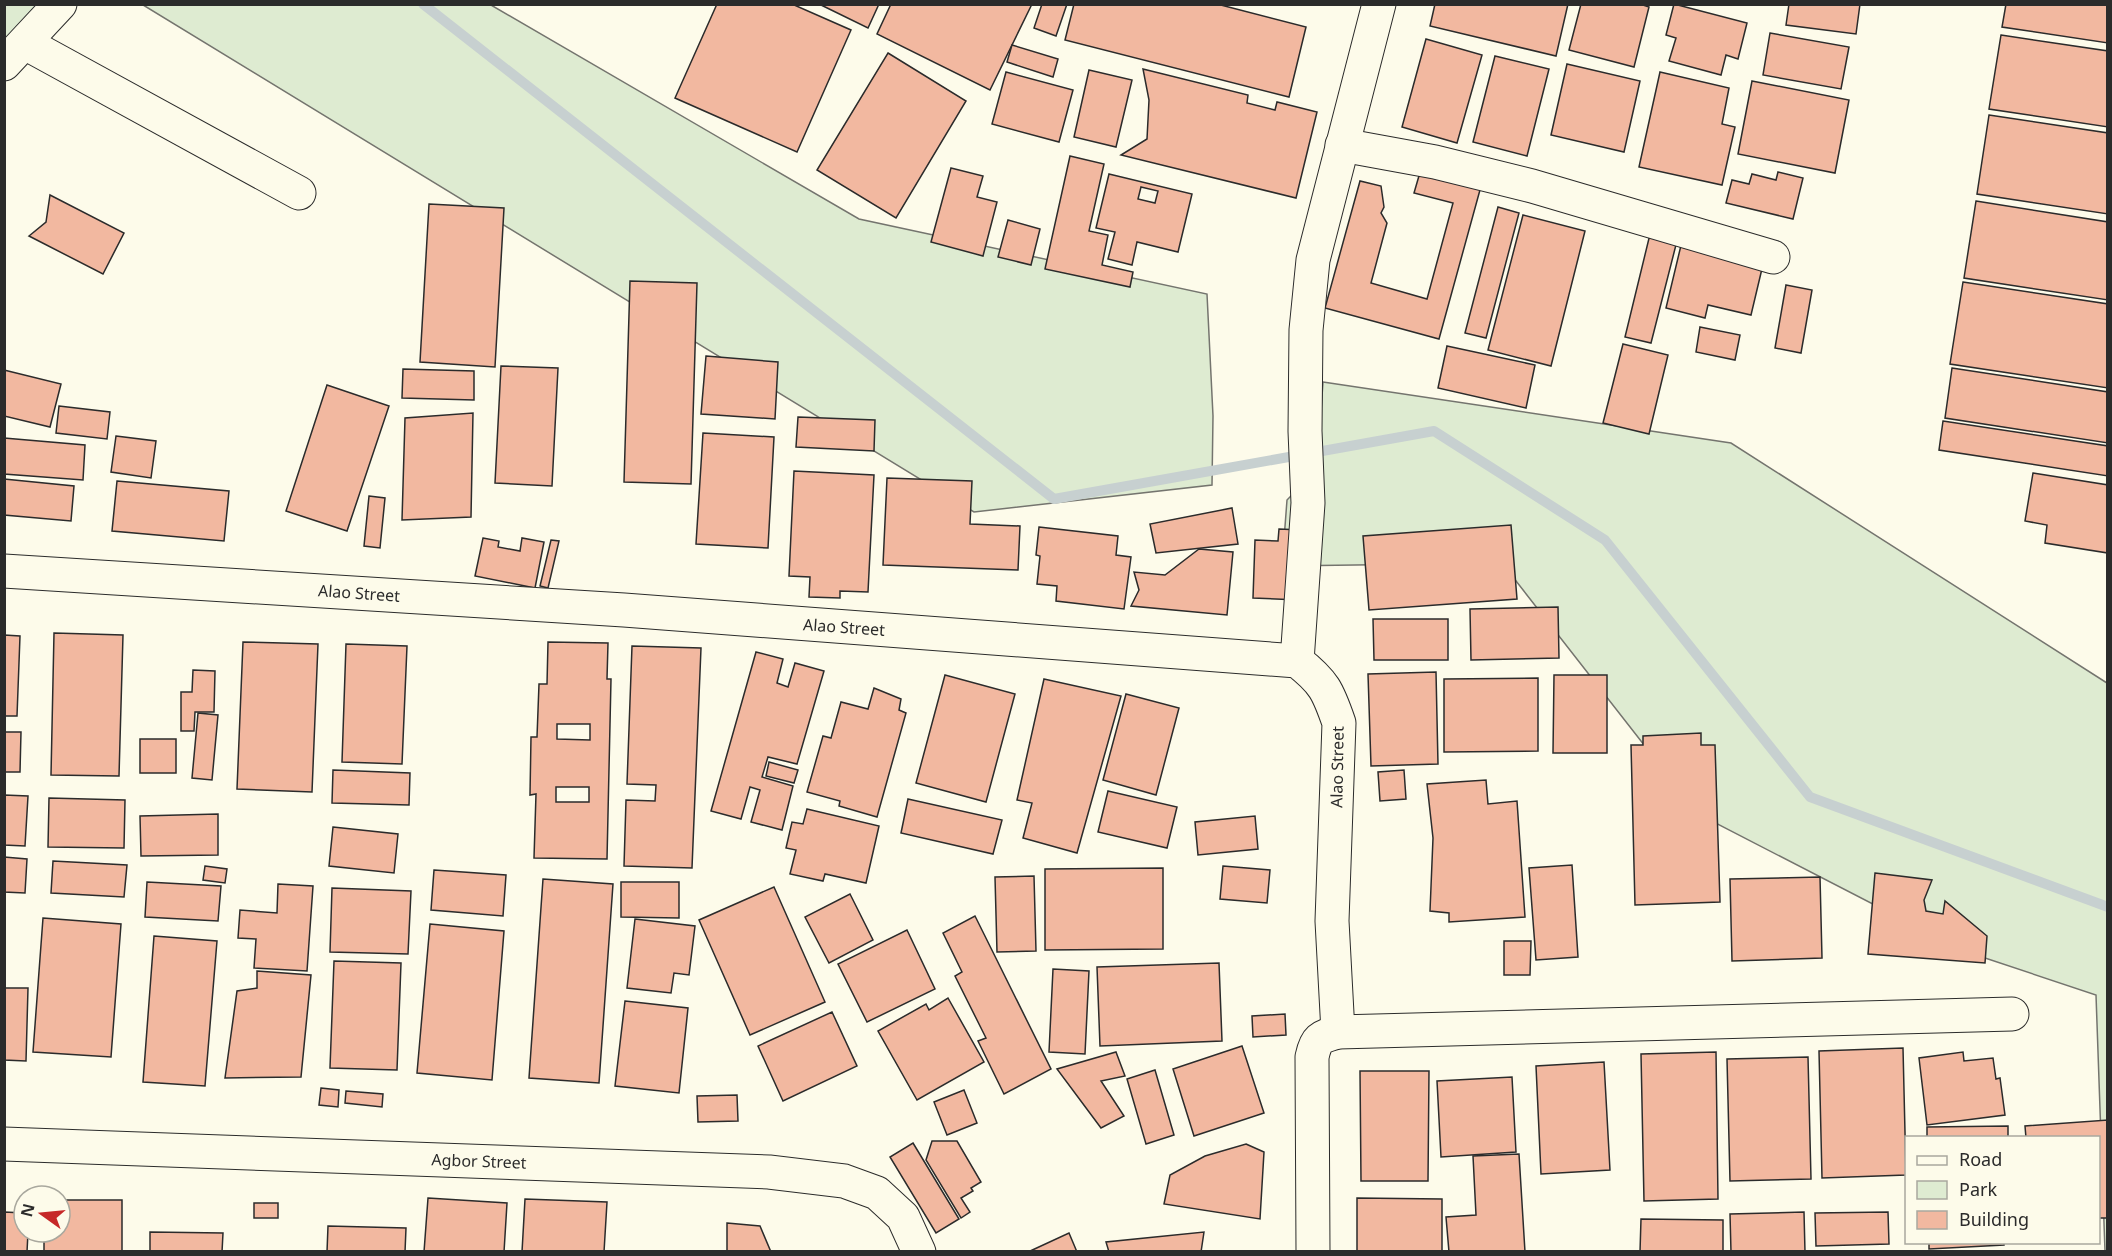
<svg xmlns="http://www.w3.org/2000/svg" width="2112" height="1256" font-family="'Noto Sans',sans-serif">
  <style>
    .green { fill: #deebd1; stroke: #74746e; stroke-width: 1.5 }
    .lines { fill: none; stroke-linecap: round; stroke-linejoin: round }
    .stream { stroke: #c7d0d0; stroke-width: 10 }
    .building { fill: #f2b8a0; stroke: #2b2b2b; stroke-width: 1.5; fill-rule: evenodd }
    .minor-casing { stroke: #2b2b2b; stroke-width: 35 }
    .minor { stroke: #fdfbea; stroke-width: 33 }
    .labels { text-anchor: middle; dominant-baseline: central; stroke-width: 4.5; stroke-linejoin: round; paint-order: stroke }
    .street-label { font-size: 16px; fill: #2b2b2b; stroke: #fdfbea }
  </style>
  <rect width="100%" height="100%" fill="#fdfbea"/>
  <g class="green">
    <path d="M5 5H44L5 47Z"/>
    <path d="M143 5H491L859 219 1207 294 1213 416 1212 485 974 512Z"/>
    <path d="M1323 382 1731 443 2107 683V1251H2105L2096 995 1964 951 1698 814 1502 563 1282 566 1287 500 1317 469Z"/>
  </g>
  <g class="lines">
    <path class="stream" d="M423 4 1054 499 1434 431 1605 540 1810 797 2108 907"/>
  </g>
  <g class="building">
    <path d="M717 4H792L851 30 797 152 675 98Z"/>
    <path d="M819 4H879L868 28Z"/>
    <path d="M891 4H1032L990 90 877 34Z"/>
    <path d="M1042 4H1067L1056 36 1034 28Z"/>
    <path d="M1074 4H1217L1306 27 1289 97 1065 40Z"/>
    <path d="M1435 4H1568L1556 56 1430 26Z"/>
    <path d="M1581 4H1640L1649 7 1634 67 1569 50Z"/>
    <path d="M1674 4 1747 23 1738 59 1726 55 1721 75 1669 61 1676 38 1666 35Z"/>
    <path d="M1789 4H1860L1856 34 1786 25Z"/>
    <path d="M2006 4H2108V43L2002 27Z"/>
    <path d="M1770 33 1849 47 1841 89 1763 75Z"/>
    <path d="M2001 35 2108 51V127L1989 109Z"/>
    <path d="M1426 39 1482 55 1457 143 1402 127Z"/>
    <path d="M1012 45 1058 59 1053 77 1007 62Z"/>
    <path d="M888 53 966 101 896 218 817 170Z"/>
    <path d="M1495 56 1549 69 1527 156 1473 142Z"/>
    <path d="M1567 64 1640 81 1624 152 1551 135Z"/>
    <path d="M1143 69 1248 95 1247 103 1275 110 1277 102 1317 112 1296 198 1121 155 1147 139 1149 100Z"/>
    <path d="M1089 70 1132 80 1116 147 1074 137Z"/>
    <path d="M1006 72 1073 90 1059 142 992 124Z"/>
    <path d="M1660 72 1729 88 1722 124 1735 127 1722 185 1639 167Z"/>
    <path d="M1752 81 1849 100 1835 173 1738 154Z"/>
    <path d="M1989 115 2108 133V214L1977 194Z"/>
    <path d="M1070 156 1104 164 1089 231 1108 235 1102 265 1133 272 1130 287 1045 269Z"/>
    <path d="M1423 162 1483 179 1439 339 1325 308 1360 181 1381 186 1384 207 1381 213 1387 223 1371 283 1427 299 1453 203 1414 193Z"/>
    <path d="M951 168 983 176 977 197 997 202 983 256 931 242Z"/>
    <path d="M1778 172 1803 178 1793 219 1726 203 1732 180 1749 184 1752 174 1776 180Z"/>
    <path d="M1109 174 1192 194 1178 252 1137 242 1132 265 1108 259 1115 232 1096 228ZM1141 187 1158 191 1155 203 1138 199Z"/>
    <path d="M50 195 124 233 103 274 29 236 46 222Z"/>
    <path d="M1976 201 2108 222V300L1964 278Z"/>
    <path d="M429 204 504 208 495 367 420 362Z"/>
    <path d="M1498 207 1519 213 1486 338 1465 333Z"/>
    <path d="M1523 215 1585 231 1551 366 1488 350Z"/>
    <path d="M1008 220 1040 229 1031 265 998 257Z"/>
    <path d="M1652 226 1679 233 1651 343 1625 337Z"/>
    <path d="M1683 237 1765 256 1751 315 1708 305 1705 318 1666 308Z"/>
    <path d="M630 281 697 283 691 484 624 482Z"/>
    <path d="M1963 282 2108 304V388L1950 364Z"/>
    <path d="M1786 285 1812 290 1801 353 1775 348Z"/>
    <path d="M1700 327 1740 335 1735 360 1696 352Z"/>
    <path d="M1623 344 1668 355 1649 434 1603 423Z"/>
    <path d="M1447 346 1535 365 1526 408 1438 388Z"/>
    <path d="M706 356 778 362 775 419 701 414Z"/>
    <path d="M501 366 558 368 552 486 495 483Z"/>
    <path d="M1952 368 2108 392V443L1945 418Z"/>
    <path d="M403 369 474 371V400L402 398Z"/>
    <path d="M4 370 61 384 50 427 4 416Z"/>
    <path d="M327 385 389 406 347 531 286 511Z"/>
    <path d="M59 406 110 412 107 439 56 433Z"/>
    <path d="M473 413 471 517 402 520 405 418Z"/>
    <path d="M798 417 875 420 874 451 796 447Z"/>
    <path d="M1943 421 2108 446V476L1939 450Z"/>
    <path d="M703 433 774 437 768 548 696 544Z"/>
    <path d="M116 436 156 441 151 478 111 472Z"/>
    <path d="M4 438 85 445 83 480 4 474Z"/>
    <path d="M794 471 874 475 868 592 840 591V598L809 597 810 577 789 576Z"/>
    <path d="M2033 473 2108 485V553L2045 543 2047 525 2025 521Z"/>
    <path d="M887 478 972 481 970 524 1020 526 1018 570 883 565Z"/>
    <path d="M4 479 74 486 71 521 4 515Z"/>
    <path d="M117 481 229 491 224 541 112 531Z"/>
    <path d="M369 496 385 498 380 548 364 546Z"/>
    <path d="M1232 508 1238 544 1156 553 1150 524Z"/>
    <path d="M1511 525 1517 599 1369 610 1363 536Z"/>
    <path d="M1039 527 1118 536 1116 555 1131 557 1124 609 1056 601 1057 586 1037 584 1040 556 1036 555Z"/>
    <path d="M1279 529 1301 530 1298 600 1253 598 1255 540 1278 541Z"/>
    <path d="M483 538 499 541 498 547 520 551 522 538 544 542 535 588 475 576Z"/>
    <path d="M551 540 559 541 548 588 540 586Z"/>
    <path d="M1199 549 1233 552 1227 615 1131 606 1139 590 1134 572 1165 575Z"/>
    <path d="M1558 607 1559 658 1471 660 1470 609Z"/>
    <path d="M1373 619H1448V660H1374Z"/>
    <path d="M54 633 123 635 119 776 51 775Z"/>
    <path d="M4 635 20 636 17 716H4Z"/>
    <path d="M243 642 318 644 312 792 237 789Z"/>
    <path d="M548 642 608 643 607 679H611L607 859 534 858 536 794 530 795 531 737H537L539 684H547ZM557 724H590V740L557 739ZM556 787H589V802H556Z"/>
    <path d="M346 644 407 646 402 764 342 762Z"/>
    <path d="M632 646 701 648 692 868 624 866 626 800 655 801 656 785 627 784Z"/>
    <path d="M756 652 783 659 777 683 788 687 795 663 824 671 797 764 768 757 762 777 793 786 782 830 751 822 760 790 750 787 741 819 711 811Z"/>
    <path d="M193 670 215 671 214 712H195L194 731H181V692H192Z"/>
    <path d="M1436 672 1438 764 1371 766 1368 674Z"/>
    <path d="M945 675 1015 694 986 802 916 783Z"/>
    <path d="M1554 675H1607V753H1553Z"/>
    <path d="M1538 678V751L1444 752V679Z"/>
    <path d="M1044 679 1121 696 1077 853 1023 838 1032 803 1017 800Z"/>
    <path d="M874 688 901 699 899 710 906 713 877 817 839 806 840 801 807 792 823 736 831 738 841 702 868 709Z"/>
    <path d="M1126 694 1179 708 1156 795 1103 780Z"/>
    <path d="M198 713 218 715 212 780 192 778Z"/>
    <path d="M4 732H21L20 772H4Z"/>
    <path d="M1701 733V745H1715L1720 902 1635 905 1631 745H1643V736Z"/>
    <rect x="140" y="739" width="36" height="34"/>
    <path d="M769 762 798 770 794 783 766 776Z"/>
    <path d="M333 770 410 773 409 805 332 803Z"/>
    <path d="M1404 770 1406 799 1380 801 1378 772Z"/>
    <path d="M1486 780 1488 804 1517 801 1525 917 1449 922V913L1430 911 1433 838 1427 784Z"/>
    <path d="M1108 791 1177 807 1167 848 1098 832Z"/>
    <path d="M4 795 28 796 25 846 4 845Z"/>
    <path d="M49 798 125 800 124 848 48 847Z"/>
    <path d="M908 799 1002 820 993 854 901 833Z"/>
    <path d="M807 809 879 826 866 883 825 874 823 881 790 874 796 850 786 848 792 822 803 824Z"/>
    <path d="M218 814V855L141 856 140 816Z"/>
    <path d="M1255 816 1258 849 1198 855 1195 822Z"/>
    <path d="M333 827 398 834 394 873 329 866Z"/>
    <path d="M4 857 27 859 25 893 4 892Z"/>
    <path d="M53 861 127 865 124 897 51 893Z"/>
    <path d="M1572 865 1578 957 1536 960 1529 868Z"/>
    <path d="M205 866 227 869 225 883 203 880Z"/>
    <path d="M1223 866 1270 870 1267 903 1220 899Z"/>
    <path d="M1163 868V949L1045 950V869Z"/>
    <path d="M434 870 506 875 503 916 431 910Z"/>
    <path d="M1875 873 1932 880 1924 900 1926 911 1943 914 1945 901 1987 936 1985 963 1868 954Z"/>
    <path d="M1034 876 1036 951 997 952 995 877Z"/>
    <path d="M1820 877 1822 958 1732 961 1730 879Z"/>
    <path d="M543 879 613 884 599 1083 529 1078Z"/>
    <path d="M147 882 221 886 218 921 145 917Z"/>
    <path d="M621 882H679V918L621 917Z"/>
    <path d="M278 884 313 886 307 971 254 968 256 939 238 938 240 910 277 913Z"/>
    <path d="M774 887 825 1002 750 1035 699 920Z"/>
    <path d="M332 888 411 891 408 954 330 952Z"/>
    <path d="M850 894 873 940 829 963 805 917Z"/>
    <path d="M975 916 1051 1069 1004 1094 978 1041 986 1038 955 976 962 972 943 933Z"/>
    <path d="M43 918 121 924 111 1057 33 1052Z"/>
    <path d="M635 919 695 926 689 975 674 973 671 993 627 988Z"/>
    <path d="M430 924 504 931 492 1080 417 1073Z"/>
    <path d="M907 930 935 989 867 1022 838 964Z"/>
    <path d="M154 936 217 941 205 1086 143 1082Z"/>
    <path d="M1504 941H1531L1530 975H1504Z"/>
    <path d="M334 961 401 963 397 1070 330 1068Z"/>
    <path d="M1219 963 1222 1041 1100 1046 1097 967Z"/>
    <path d="M1053 969 1089 971 1085 1054 1049 1052Z"/>
    <path d="M257 971 311 975 301 1077 225 1078 237 991 257 988Z"/>
    <path d="M4 988H28L26 1061 4 1060Z"/>
    <path d="M948 998 984 1062 917 1100 878 1031 926 1004 929 1010Z"/>
    <path d="M625 1001 688 1008 679 1093 615 1086Z"/>
    <path d="M832 1012 857 1066 783 1101 758 1046Z"/>
    <path d="M1285 1014 1286 1035 1253 1037 1252 1016Z"/>
    <path d="M1242 1046 1264 1113 1194 1136 1173 1069Z"/>
    <path d="M1903 1048 1906 1175 1822 1178 1819 1051Z"/>
    <path d="M1116 1052 1125 1076 1101 1081 1124 1116 1101 1128 1057 1069Z"/>
    <path d="M1716 1052 1718 1199 1644 1201 1641 1054Z"/>
    <path d="M1963 1052 1964 1061 1993 1058 1996 1079 2000 1078 2005 1115 1927 1125 1919 1058Z"/>
    <path d="M1808 1057 1811 1179 1730 1181 1727 1059Z"/>
    <path d="M1604 1062 1610 1170 1541 1174 1536 1066Z"/>
    <path d="M1155 1070 1174 1135 1146 1144 1127 1079Z"/>
    <path d="M1360 1071H1429L1428 1181H1361Z"/>
    <path d="M1512 1077 1516 1152 1441 1157 1437 1081Z"/>
    <path d="M321 1088 339 1090 338 1107 319 1105Z"/>
    <path d="M964 1090 977 1123 947 1135 934 1102Z"/>
    <path d="M346 1091 383 1094 382 1107 345 1103Z"/>
    <path d="M737 1095 738 1121 698 1122 697 1096Z"/>
    <path d="M2108 1120V1218H2098V1138H2026L2025 1126Z"/>
    <path d="M2008 1126V1138H1927V1127Z"/>
    <path d="M932 1141H957L981 1182 971 1188 973 1191 961 1198 970 1212 961 1218 926 1160Z"/>
    <path d="M913 1143 959 1219 936 1233 890 1157Z"/>
    <path d="M1246 1144 1264 1152 1260 1219 1164 1204 1170 1175 1205 1156Z"/>
    <path d="M1519 1154 1525 1252H1449L1446 1217 1476 1215 1473 1156Z"/>
    <path d="M428 1198 507 1203 504 1252H424Z"/>
    <path d="M1357 1198 1442 1199V1252H1357Z"/>
    <path d="M525 1199 607 1202 604 1252H522Z"/>
    <path d="M60 1200H122V1252H44V1232H60Z"/>
    <rect x="254" y="1203" width="24" height="15"/>
    <path d="M4 1212 24 1213V1232H28L27 1252H4Z"/>
    <path d="M1804 1212 1805 1252H1731L1730 1214Z"/>
    <path d="M1888 1212 1889 1244 1816 1246 1815 1213Z"/>
    <path d="M1641 1219 1723 1220V1252H1640Z"/>
    <path d="M727 1223 760 1226 771 1252H727Z"/>
    <path d="M328 1226 406 1228 405 1252H327Z"/>
    <path d="M150 1232 223 1233 222 1252H150Z"/>
    <path d="M1204 1232 1201 1252H1109L1106 1242Z"/>
    <path d="M1069 1233 1077 1252H1028Z"/>
    <path d="M1929 1242H2004V1245L1929 1249Z"/>
  </g>
  <g class="lines">
    <g class="minor-casing">
      <g id="minor">
        <path d="M25 43 299 193"/>
        <path d="M4 64 60 4"/>
        <path d="M1342 145 1435 162 1532 186 1773 257"/>
        <path d="M4 571 624 610 1297 661C1324 682 1328 691 1339 723L1332 921 1338 1032"/>
        <path d="M1297 661 1308 503 1305 431 1306 330 1313 260 1379 4"/>
        <path d="M4 1144 769 1172 844 1181 877 1193 903 1217 919 1252"/>
        <path d="M1313 1252 1312 1057C1316 1038 1320 1037 1338 1032L2012 1014"/>
      </g>
    </g>
    <use href="#minor" class="minor"/>
  </g>
  <g class="labels">
    <g class="street-label">
      <text transform="translate(359 593) rotate(4)">Alao Street</text>
      <text transform="translate(844 627) rotate(4)">Alao Street</text>
      <text transform="translate(1337 767) rotate(-89)">Alao Street</text>
      <text transform="translate(479 1161) rotate(2)">Agbor Street</text>
    </g>
  </g>
  <rect width="2112" height="1256" fill="none" stroke="#2b2b2b" stroke-width="12"/>
  <rect x="1905" y="1136" width="195" height="108" fill="#fdfbea" stroke="#a9a89e" stroke-width="1.5"/>
  <rect x="1917" y="1156" width="30" height="9" fill="#fdfbea" stroke="#a9a89e" stroke-width="1.5"/>
  <text x="1959" y="1166" font-size="18" fill="#2b2b2b">Road</text>
  <rect x="1917" y="1181" width="30" height="18" fill="#deebd1" stroke="#a9a89e" stroke-width="1.5"/>
  <text x="1959" y="1196" font-size="18" fill="#2b2b2b">Park</text>
  <rect x="1917" y="1211" width="30" height="18" fill="#f2b8a0" stroke="#a9a89e" stroke-width="1.5"/>
  <text x="1959" y="1226" font-size="18" fill="#2b2b2b">Building</text>
  <g transform="translate(42 1214) rotate(285)"><circle r="28" fill="#fdfbea" stroke="#a9a89e" stroke-width="1.5"/>
  <path d="M0-4.5L10 22L0 15L-10 22Z" fill="#c62828"/>
  <text y="-9" font-size="16" font-weight="bold" text-anchor="middle" fill="#2b2b2b">N</text>
  </g>
</svg>
